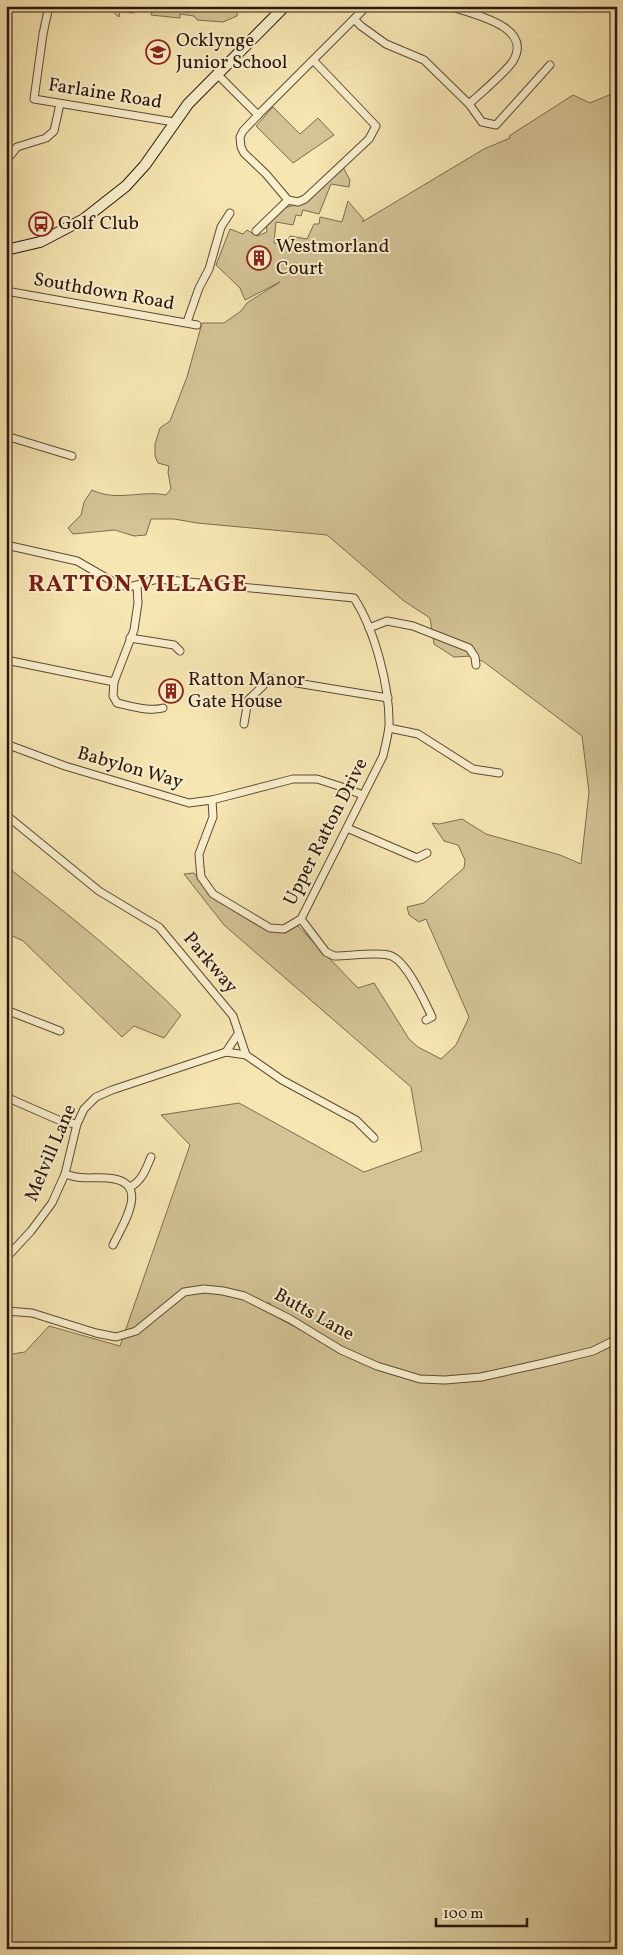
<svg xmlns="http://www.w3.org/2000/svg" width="623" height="1955" font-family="Vollkorn,serif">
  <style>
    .green { fill: #d3c395; stroke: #7e6c50; fill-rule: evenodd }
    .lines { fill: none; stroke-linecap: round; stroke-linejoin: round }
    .street-casing { stroke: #5d4a34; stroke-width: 9 }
    .secondary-casing { stroke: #2a160a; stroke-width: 12 }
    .street { stroke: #f9efcd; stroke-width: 7 }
    .secondary { stroke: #f9efcd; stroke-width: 10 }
    .labels { text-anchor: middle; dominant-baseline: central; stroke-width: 4; stroke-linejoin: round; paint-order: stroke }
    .poi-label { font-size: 19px; fill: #2a160a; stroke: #f9efcd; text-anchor: start }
    .street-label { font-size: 19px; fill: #2a160a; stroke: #f9efcd }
    .district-label { font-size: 24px; font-weight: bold; letter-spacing: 1px; fill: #7a1f14; stroke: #f9efcd }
  </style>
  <rect width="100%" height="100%" fill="#f6e6b2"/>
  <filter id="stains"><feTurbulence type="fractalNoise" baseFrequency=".004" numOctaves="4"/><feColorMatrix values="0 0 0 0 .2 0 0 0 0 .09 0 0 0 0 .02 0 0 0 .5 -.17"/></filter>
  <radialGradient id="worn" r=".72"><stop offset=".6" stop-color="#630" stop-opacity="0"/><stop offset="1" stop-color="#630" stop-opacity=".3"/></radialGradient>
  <g class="green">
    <path d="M104 6H135L134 13 120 12 119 17 109 9 105 10Z"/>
    <path d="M152 6H238L237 16 223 22 197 20 194 16 180 14V18L151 15Z"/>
    <path d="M617 87V1949H6V1355L25 1352 49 1326 120 1346 190 1145 161 1115 239 1103 364 1172 422 1151 411 1087 224 925 184 874 194 873 212 895 276 929 297 925 358 988 374 983 409 1039 418 1047 441 1059 456 1045 469 1017 426 919 419 922 409 915 407 907 424 903 464 868 465 860 458 845 444 841 432 823 439 824 462 819 486 834 560 855 581 864 589 792 582 736 484 662 471 656 454 657 434 644 430 618 404 601 327 535 197 523 174 519H151L146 535 134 536 115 530 73 534 68 528 81 515 84 502 92 490C117 502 141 490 166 495L171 489 168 472 169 466 158 463 155 456V444L160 428 170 421 187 377 202 323H224L241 311 247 303 280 282 245 300 240 288 216 265 230 229 243 234 247 230 257 236 267 232 266 224 283 208 304 203 343 167 350 180 349 187 331 184 319 214 303 210 301 216 296 215 293 225 276 222 274 243 285 245 290 236 307 239 314 224H319L320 217 342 222 348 201 364 220 362 222 484 149 510 138 509 136 573 95 590 103 616 92ZM250 1303H270L271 1307 312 1336Z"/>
    <path d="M273 107 300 134 318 118 334 135 293 163 256 126Z"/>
    <path d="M6 866C67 913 127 961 181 1015L164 1038 134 1026 122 1037 23 941 6 933Z"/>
  </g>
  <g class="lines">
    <g class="street-casing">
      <g id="street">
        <path d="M49 6 43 34 34 99 174 122"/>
        <path d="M449 6C472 14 534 26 513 61 506 72 480 94 469 104"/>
        <path d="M354 19 361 26 386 44 424 60 469 104 482 122 496 125 550 65"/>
        <path d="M313 60 376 126 369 139 305 199 298 202 288 200 266 174 244 153 241 147 240 137 243 131 258 115 367 6"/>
        <path d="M217 74 258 115"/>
        <path d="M6 161 17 147 46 138 54 131 60 104"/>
        <path d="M256 231 288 200"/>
        <path d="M6 291 197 325"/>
        <path d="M187 322 199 288 209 269 221 227 230 213"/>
        <path d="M6 436 72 456"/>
        <path d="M6 545 77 561 117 584 129 587 158 579 354 598C375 630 390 688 389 726 388 736 385 747 383 756L301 919 284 929 270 928 213 894 201 877 200 867 199 854 213 817 212 800"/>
        <path d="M137 586 138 603 134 630 114 682 113 696 117 703C131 706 149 712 163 708"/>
        <path d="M369 628 387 621 413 626 469 648 475 657 476 665"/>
        <path d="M130 638 174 645 180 651"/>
        <path d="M6 660 114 682"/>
        <path d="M244 724 248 700 263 686 266 678 388 698"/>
        <path d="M389 728 418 734 473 769 499 773"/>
        <path d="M6 744 65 766 189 803 212 800 293 779H317L342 787 363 795"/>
        <path d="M6 815 99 891 159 927 233 1016 246 1055 282 1080 356 1120 374 1138"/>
        <path d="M347 828 417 858 427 853"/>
        <path d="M301 919 326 952 334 956C350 956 374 952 388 955 405 957 425 1002 432 1017L426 1020"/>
        <path d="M6 1010 60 1031"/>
        <path d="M226 1052 238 1034"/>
        <path d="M6 1097 63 1122 77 1124"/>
        <path d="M65 1174C82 1180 90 1177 107 1178 152 1181 124 1222 113 1245"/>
        <path d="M130 1187C142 1181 146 1169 151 1157"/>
        <path d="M6 1258 31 1231 52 1203 65 1174 77 1124 84 1109 96 1097 112 1090 226 1052 246 1055"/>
        <path d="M6 1311 32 1313 96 1333 116 1337 136 1331 184 1292 204 1289 223 1291 244 1296 290 1319 341 1350 377 1366 420 1379 445 1380 481 1377 544 1363 593 1351 617 1339"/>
      </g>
    </g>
    <g class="secondary-casing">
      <path id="secondary" d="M6 250 40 242 84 219 126 186 145 165 188 104 285 6"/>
    </g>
    <use href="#street" class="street"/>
    <use href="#secondary" class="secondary"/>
  </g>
  <defs>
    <g id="school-ring" transform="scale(1.25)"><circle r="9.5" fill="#f9efcd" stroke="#8f2418" stroke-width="1.5"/><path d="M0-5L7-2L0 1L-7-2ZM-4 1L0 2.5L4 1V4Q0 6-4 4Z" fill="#8f2418"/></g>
    <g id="bus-ring" transform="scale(1.25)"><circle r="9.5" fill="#f9efcd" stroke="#8f2418" stroke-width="1.5"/><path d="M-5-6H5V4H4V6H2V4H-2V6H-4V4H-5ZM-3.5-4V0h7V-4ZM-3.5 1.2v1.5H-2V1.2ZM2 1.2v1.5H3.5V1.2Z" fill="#8f2418"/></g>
    <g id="building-ring" transform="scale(1.25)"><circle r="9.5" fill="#f9efcd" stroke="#8f2418" stroke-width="1.5"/><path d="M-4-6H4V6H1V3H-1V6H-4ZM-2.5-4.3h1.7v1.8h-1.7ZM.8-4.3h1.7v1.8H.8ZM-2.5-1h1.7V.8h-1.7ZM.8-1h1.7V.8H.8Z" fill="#8f2418"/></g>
  </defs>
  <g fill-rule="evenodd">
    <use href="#school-ring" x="158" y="52"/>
    <use href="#bus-ring" x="41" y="224"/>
    <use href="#building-ring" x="259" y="258"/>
    <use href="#building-ring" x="171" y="691"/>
  </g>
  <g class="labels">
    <g class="poi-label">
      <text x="176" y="41">Ocklynge<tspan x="176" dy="22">Junior School</tspan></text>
      <text x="58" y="224">Golf Club</text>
      <text x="276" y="247">Westmorland<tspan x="276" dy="22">Court</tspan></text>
      <text x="188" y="680">Ratton Manor<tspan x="188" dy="22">Gate House</tspan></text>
    </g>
    <g class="street-label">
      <text transform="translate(105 94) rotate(9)">Farlaine Road</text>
      <text transform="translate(104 292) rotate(10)">Southdown Road</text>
      <text transform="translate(130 768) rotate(16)">Babylon Way</text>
      <text transform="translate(326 832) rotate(-63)">Upper Ratton Drive</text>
      <text transform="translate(210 963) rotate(50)">Parkway</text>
      <text transform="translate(51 1153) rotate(-67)">Melvill Lane</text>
      <text transform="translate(314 1315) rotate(29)">Butts Lane</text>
    </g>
    <g class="district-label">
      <text x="138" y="585">RATTON VILLAGE</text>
    </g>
  </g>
  <rect width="623" height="1955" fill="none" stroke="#f6e6b2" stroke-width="25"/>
  <rect x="8" y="8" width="608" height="1940" fill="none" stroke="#2a160a" stroke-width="2.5"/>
  <rect x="12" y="12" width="598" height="1930" fill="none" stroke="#2a160a"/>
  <path d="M436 1918v8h91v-8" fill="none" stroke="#2a160a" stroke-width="2.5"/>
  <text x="443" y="1918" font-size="15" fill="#2a160a" stroke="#f9efcd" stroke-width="4" paint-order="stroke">100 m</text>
  <rect width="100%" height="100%" filter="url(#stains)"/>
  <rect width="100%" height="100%" fill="url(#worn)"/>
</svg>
